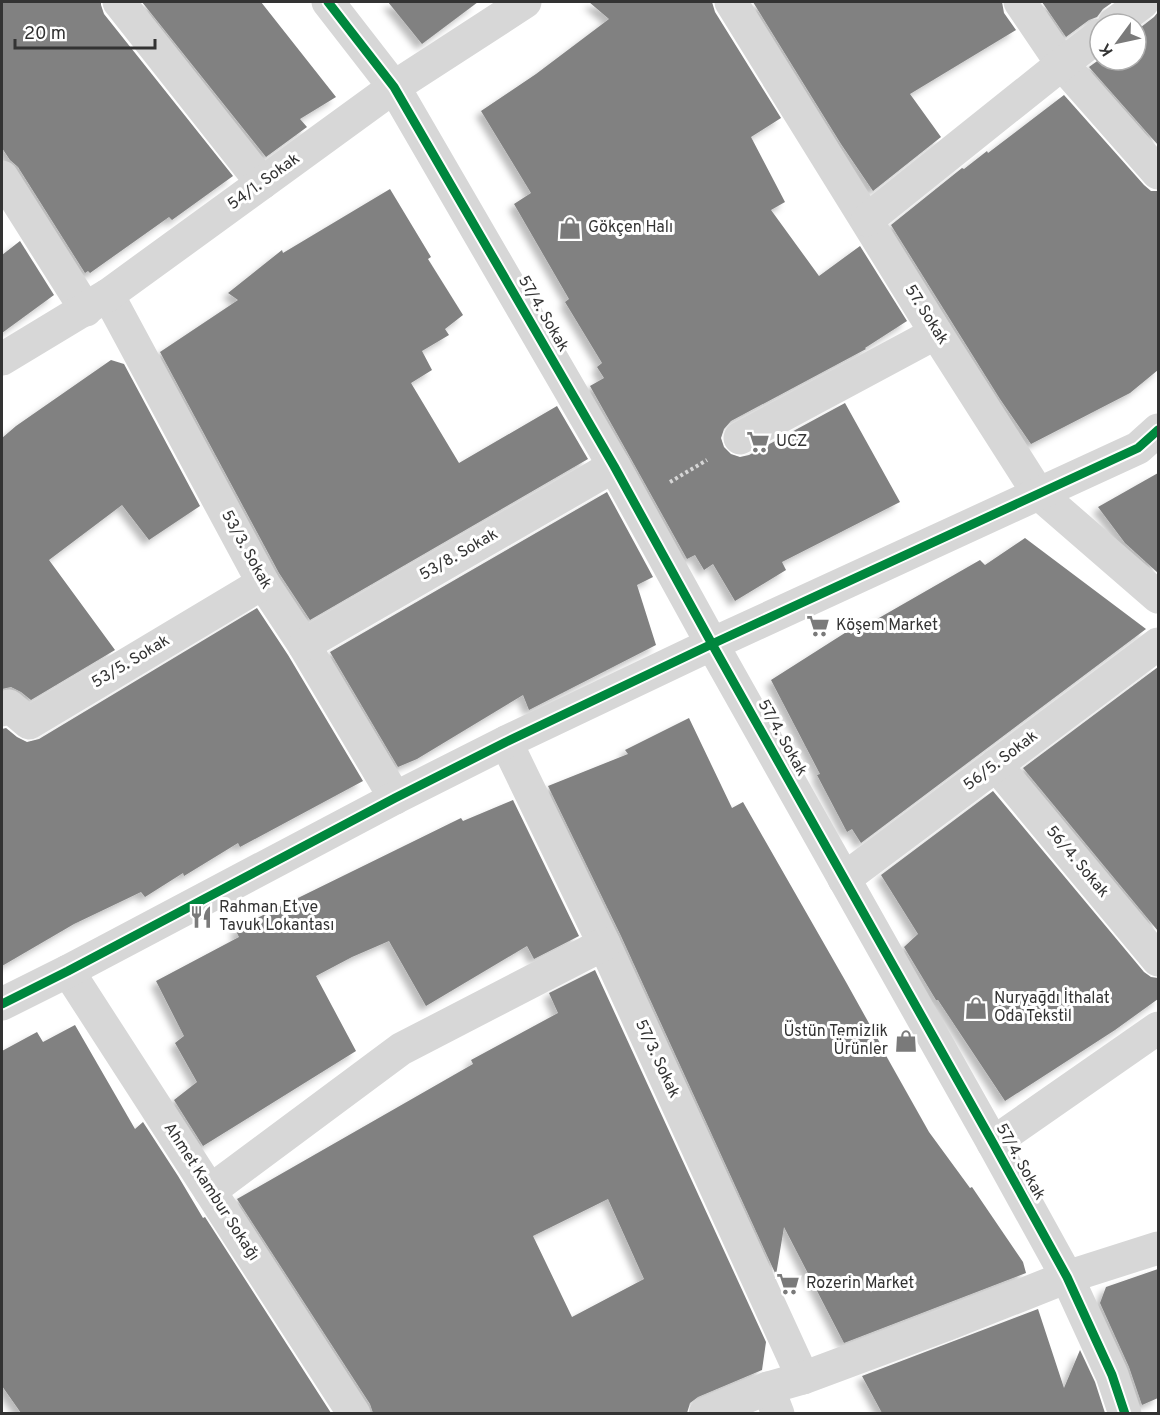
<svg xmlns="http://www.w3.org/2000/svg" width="1160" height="1415" font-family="Overpass,sans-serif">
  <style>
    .building { fill: #818181; fill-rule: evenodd; filter: url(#shadow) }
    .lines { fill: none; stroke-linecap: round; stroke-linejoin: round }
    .path { stroke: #d6d6d6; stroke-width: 4; stroke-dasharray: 3 3; stroke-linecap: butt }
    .minor { stroke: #d7d7d7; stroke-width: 33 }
    .cycleway-casing { stroke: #fff; stroke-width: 13 }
    .cycleway { stroke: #00873e; stroke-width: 9 }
    .labels { text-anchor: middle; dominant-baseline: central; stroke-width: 6; stroke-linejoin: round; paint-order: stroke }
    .street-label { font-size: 16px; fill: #333; stroke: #fff }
    .poi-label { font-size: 16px; fill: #333; stroke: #fff; text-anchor: start }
  </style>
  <defs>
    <filter id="shadow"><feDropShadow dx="-5.5" dy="5.5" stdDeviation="3" flood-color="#0004"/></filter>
  </defs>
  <rect width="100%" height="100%" fill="#fff"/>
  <g class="building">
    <path d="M2 2H101V5L104 14 233 176 172 220 169 217 90 273 88 271 85 273 18 167 10 160 2 148Z"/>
    <path d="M142 2H261L336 97 300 119 307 127 266 157Z"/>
    <path d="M388 2H478L422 44Z"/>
    <path d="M589 2H712L715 12 781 118 751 137 785 202 771 210 819 276 860 246 907 321 865 348 866 349 731 421 724 429 721 438 724 447 731 454 740 457 749 455 845 403 900 502 782 562 786 570 735 601 713 564 704 570 695 555 687 559 630 457 590 386 604 378 597 367 602 363 565 302 569 299 514 204 531 193 481 111 536 74 609 19Z"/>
    <path d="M753 2H1002L1004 13 1016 30 910 94 941 137 873 191 841 144Z"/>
    <path d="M1042 2H1113L1103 9 1097 17 1089 20 1066 37Z"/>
    <path d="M1158 12V145L1089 67 1100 59V60H1136V31L1154 17Z"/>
    <path d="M1064 95 1144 185 1151 191H1158V370L1130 393 1031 444 1000 399 891 225 962 168 964 169 987 151 988 153Z"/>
    <path d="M390 189 431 257 428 259 463 315 445 329 449 335 422 351 432 370 411 383 459 463 557 406 588 459 310 620 279 573 160 352 238 300 228 293 282 250 283 253Z"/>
    <path d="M20 241 54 295 2 333V255Z"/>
    <path d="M111 360 124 364 200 506 149 540 122 505 49 560 115 650 31 700 21 692 11 687 2 689V438L16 426Z"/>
    <path d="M1158 473V573L1125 543 1098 507Z"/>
    <path d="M607 492 653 577 637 585 656 645 529 710 523 695 417 759 398 767 330 652Z"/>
    <path d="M1025 538 1146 629 861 843 852 829 847 832 817 775 820 774 771 680 848 631 851 634 980 560 985 565Z"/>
    <path d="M257 608 288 655 363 781 240 847 238 843 184 876 183 873 145 897 141 892 74 924 2 966V729L6 728 17 737 27 742 39 739Z"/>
    <path d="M1158 667V931L1023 768Z"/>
    <path d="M689 718 732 808 743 802 846 982 885 1052H884L929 1132 970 1188 972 1187 1023 1262 1026 1273 844 1343 784 1227 776 1275 621 936 548 786 628 754 625 750Z"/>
    <path d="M993 791 1144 972 1151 977 1158 978V999L1115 1030 1005 1101 938 1000H936L904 947 918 934 881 875Z"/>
    <path d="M513 800 579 936 534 959 527 946 426 1006 389 941 352 957 316 976 356 1051 203 1146 174 1100 197 1082 175 1043 184 1036 156 981 239 937 235 929 461 818 463 821Z"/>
    <path d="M595 970 766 1342 762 1370 698 1397 690 1403 687 1413H373L370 1404 237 1199 473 1064 471 1060 558 1013 549 993ZM608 1199 644 1279 572 1317 533 1236Z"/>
    <path d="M75 1025 135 1129 143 1122 178 1176 203 1218 205 1217 331 1413H21L2 1386V1051L37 1032 43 1042Z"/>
    <path d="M1158 1269V1398L1142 1405 1129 1367 1100 1303 1106 1287Z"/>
    <path d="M1038 1309 1064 1388 1080 1350 1095 1382 1105 1413H882L862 1376Z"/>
  </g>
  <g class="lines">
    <path class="path" d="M670 482 707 460"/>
    <g class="minor">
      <path d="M119 2 262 183"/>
      <path d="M328 2 394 87 614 466 712 644 993 1143 1067 1277 1112 1375 1125 1414"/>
      <path d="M731 2 936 333 1038 493 1158 597"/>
      <path d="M1020 2 1062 64 1158 173"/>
      <path d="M1114 24 1143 2"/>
      <path d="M2 177 86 310"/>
      <path d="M867 220 1062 64 1100 35"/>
      <path d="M108 295 263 583 304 645 395 798"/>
      <path d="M2 359 108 295 394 87 525 2"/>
      <path d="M740 438 936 333"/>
      <path d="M304 645 614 466"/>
      <path d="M2 710 9 706 29 723 263 583"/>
      <path d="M506 742 604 944 803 1378"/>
      <path d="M996 765 1158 960"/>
      <path d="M844 879 1158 644"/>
      <path d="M68 971 354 1414"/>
      <path d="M2 1004 68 971 395 798 506 742 712 644 1138 448 1158 430"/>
      <path d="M993 1143 1158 1028"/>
      <path d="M210 1191 401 1049 604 944"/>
      <path d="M768 1388 778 1414"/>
      <path d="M705 1414 768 1388 803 1378 948 1324 1067 1277 1158 1248"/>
    </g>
    <g class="cycleway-casing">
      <g id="cycleway">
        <path d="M328 2 394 87 614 466 712 644 993 1143 1067 1277 1112 1375 1125 1414"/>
        <path d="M2 1004 68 971 395 798 506 742 712 644 1138 448 1158 430"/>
      </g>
    </g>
    <use href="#cycleway" class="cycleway"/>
  </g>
  <defs>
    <g id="shop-bare" transform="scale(1.8)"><path d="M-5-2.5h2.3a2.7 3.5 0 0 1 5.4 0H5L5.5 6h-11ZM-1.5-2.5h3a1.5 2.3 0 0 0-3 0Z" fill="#7a7a7a" stroke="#fff" stroke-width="2.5" paint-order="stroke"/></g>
    <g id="supermarket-bare" transform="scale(1.8)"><path d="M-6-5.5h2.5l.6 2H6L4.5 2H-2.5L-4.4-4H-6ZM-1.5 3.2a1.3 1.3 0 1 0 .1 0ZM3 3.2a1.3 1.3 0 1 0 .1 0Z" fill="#7a7a7a" stroke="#fff" stroke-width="2.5" paint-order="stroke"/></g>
    <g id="restaurant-bare" transform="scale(1.8)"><path d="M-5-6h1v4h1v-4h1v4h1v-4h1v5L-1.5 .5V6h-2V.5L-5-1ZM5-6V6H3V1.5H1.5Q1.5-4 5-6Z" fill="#7a7a7a" stroke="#fff" stroke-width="2.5" paint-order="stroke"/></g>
  </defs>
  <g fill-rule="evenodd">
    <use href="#shop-bare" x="570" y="228"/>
    <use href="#supermarket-bare" x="758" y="442"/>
    <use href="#supermarket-bare" x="818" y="626"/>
    <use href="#restaurant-bare" x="201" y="917"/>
    <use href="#shop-bare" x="976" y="1008"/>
    <use href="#shop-bare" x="906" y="1041"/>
    <use href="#supermarket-bare" x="788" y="1284"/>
  </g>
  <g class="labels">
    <g class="street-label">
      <text transform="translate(264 182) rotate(-36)">54/1. Sokak</text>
      <text transform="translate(543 314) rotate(60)">57/4. Sokak</text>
      <text transform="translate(926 315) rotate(58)">57. Sokak</text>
      <text transform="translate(246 550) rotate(61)">53/3. Sokak</text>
      <text transform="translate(459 555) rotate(-30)">53/8. Sokak</text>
      <text transform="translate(131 662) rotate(-31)">53/5. Sokak</text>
      <text transform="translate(782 738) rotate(61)">57/4. Sokak</text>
      <text transform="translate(1001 761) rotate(-37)">56/5. Sokak</text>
      <text transform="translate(1077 862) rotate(50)">56/4. Sokak</text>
      <text transform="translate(657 1059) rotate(65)">57/3. Sokak</text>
      <text transform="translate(1020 1162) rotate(61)">57/4. Sokak</text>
      <text transform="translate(211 1192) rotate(57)">Ahmet Kambur Sokağı</text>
    </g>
    <g class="poi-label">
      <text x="588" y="228">Gökçen Halı</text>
      <text x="776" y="442">UCZ</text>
      <text x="836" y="626">Köşem Market</text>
      <text x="219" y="908">Rahman Et ve<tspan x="219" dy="18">Tavuk Lokantası</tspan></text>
      <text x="994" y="999">Nuryağdı İthalat<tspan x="994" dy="18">Oda Tekstil</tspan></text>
      <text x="888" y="1032" text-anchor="end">Üstün Temizlik<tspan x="888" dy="18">Ürünler</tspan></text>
      <text x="806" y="1284">Rozerin Market</text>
    </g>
  </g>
  <rect width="1160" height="1415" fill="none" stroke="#333333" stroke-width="6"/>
  <g transform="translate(1118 42) rotate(237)"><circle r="28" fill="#ffffff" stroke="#adadad" stroke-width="1.5"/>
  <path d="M0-4.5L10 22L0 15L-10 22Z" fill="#7a7a7a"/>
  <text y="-9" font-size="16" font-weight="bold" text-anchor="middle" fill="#333333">K</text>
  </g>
  <path d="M15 39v9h140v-9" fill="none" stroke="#333333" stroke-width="3"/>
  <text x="24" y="39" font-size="18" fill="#333333" stroke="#ffffff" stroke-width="4.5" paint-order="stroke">20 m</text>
</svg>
